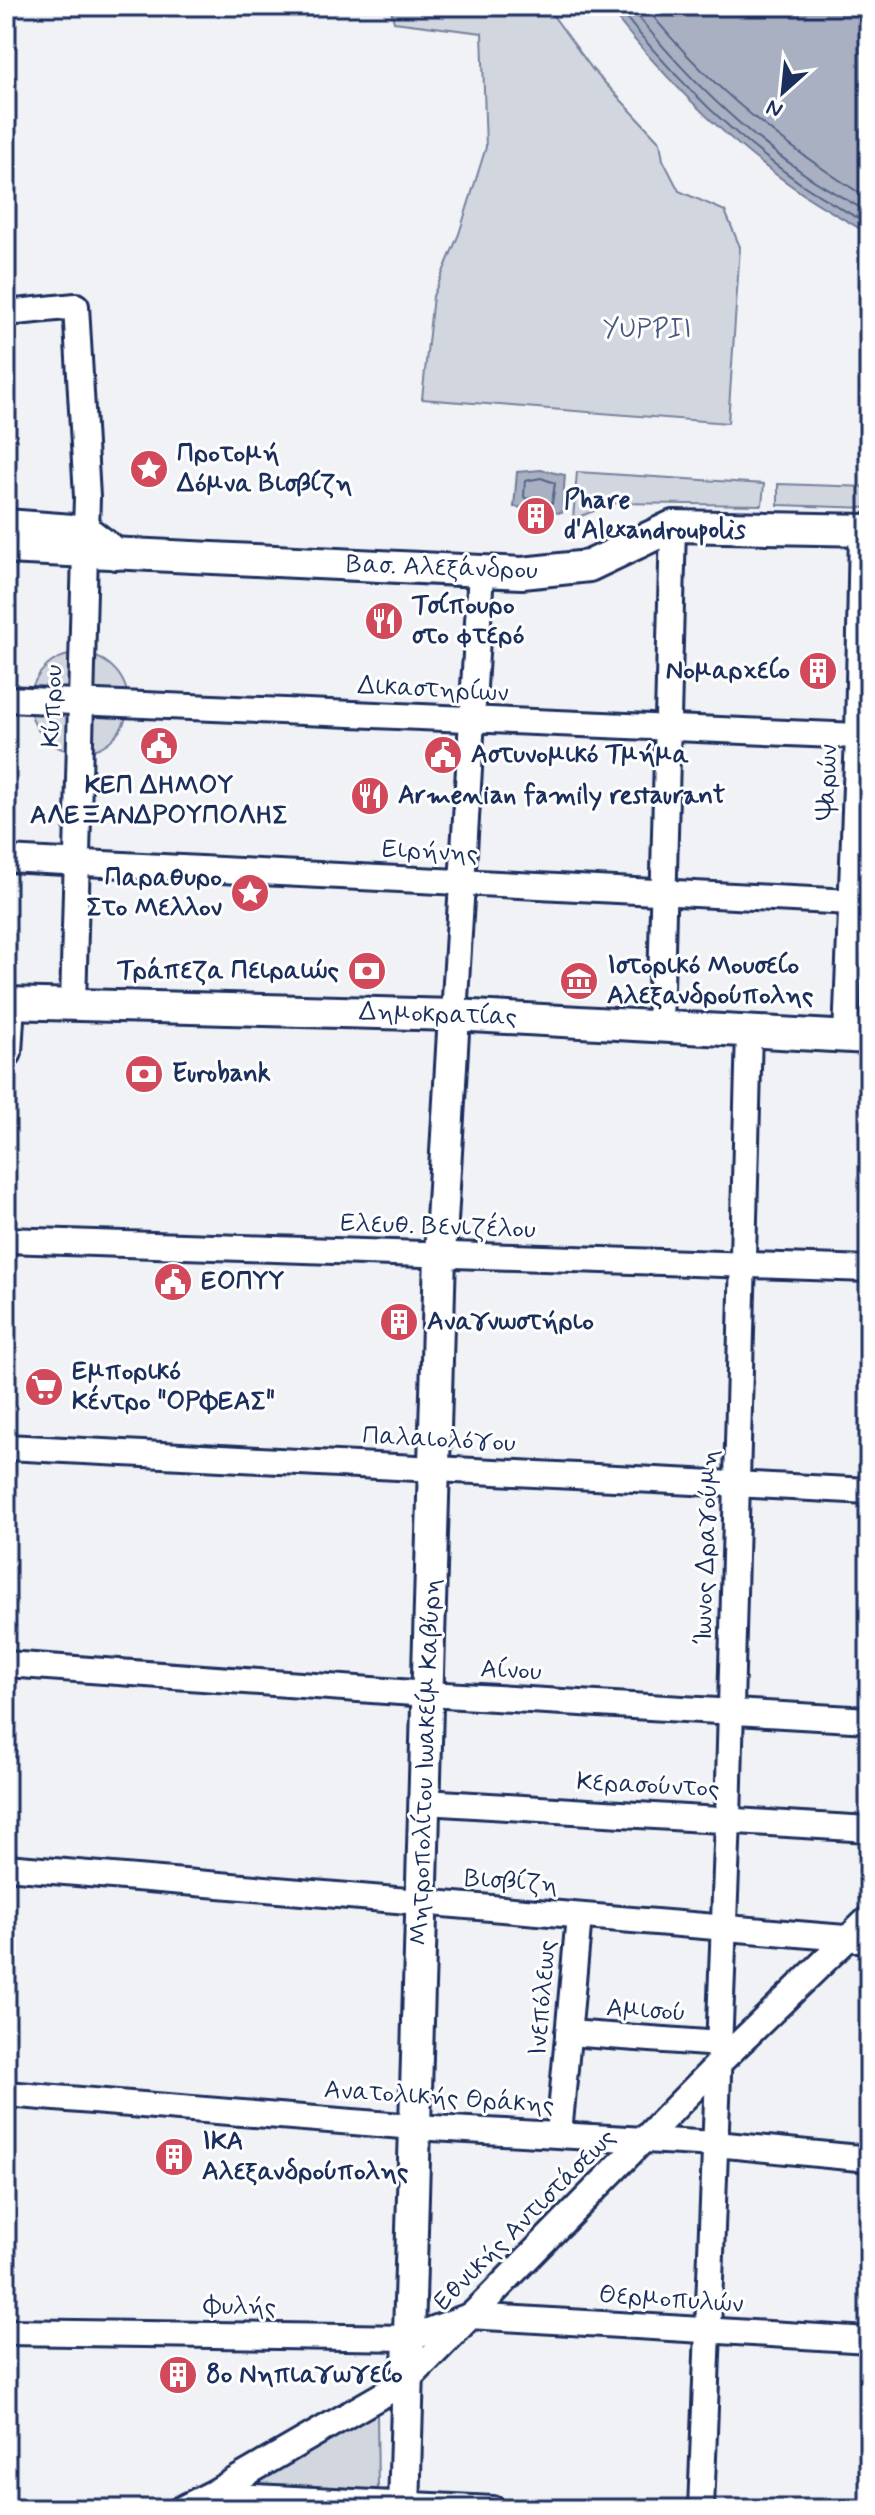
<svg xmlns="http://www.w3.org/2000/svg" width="875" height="2515" font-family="Mynerve,sans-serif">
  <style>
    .green { fill: #d2d6df; stroke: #76829e; stroke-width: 2 }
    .water { fill: #a8b0c2; stroke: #707c9a; stroke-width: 2 }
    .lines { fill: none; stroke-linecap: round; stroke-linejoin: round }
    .shore { stroke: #536386; stroke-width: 2 }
    .minor-casing { stroke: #1b2f5e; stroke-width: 30 }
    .major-casing { stroke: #1b2f5e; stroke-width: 36 }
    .minor { stroke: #fff; stroke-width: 24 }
    .major { stroke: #fff; stroke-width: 30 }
    .labels { text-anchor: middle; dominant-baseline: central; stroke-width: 6; stroke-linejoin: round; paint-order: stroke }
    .park-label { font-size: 26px; fill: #49597e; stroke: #fff }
    .poi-label { font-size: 26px; font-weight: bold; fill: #1b2f5e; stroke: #fff; text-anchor: start }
    .street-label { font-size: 26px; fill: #1b2f5e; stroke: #fff }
  </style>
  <rect width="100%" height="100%" fill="#f1f2f5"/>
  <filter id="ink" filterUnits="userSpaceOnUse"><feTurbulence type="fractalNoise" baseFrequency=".0125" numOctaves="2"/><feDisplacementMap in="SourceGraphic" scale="16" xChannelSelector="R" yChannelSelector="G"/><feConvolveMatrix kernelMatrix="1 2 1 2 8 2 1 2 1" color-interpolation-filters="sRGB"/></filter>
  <g filter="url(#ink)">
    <g class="green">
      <path d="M390 6H546L593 70 660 142 663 160 679 191 725 211 740 247 728 423 422 399 433 296 459 234 486 147 482 33 394 22Z"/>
      <path d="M577 472 764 484 762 505 615 503 573 519Z"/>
      <path d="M778 484 869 487V508L778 505Z"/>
      <circle cx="79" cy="703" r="49"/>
      <path d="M377 2414 378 2490 242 2486Z"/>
    </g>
    <g class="water">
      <path d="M607 6H869V234C845 219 819 206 796 189 724 139 661 75 607 6Z"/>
      <path d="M541 470 565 475 562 513 545 512 541 507 535 505 529 508 514 507 517 472Z"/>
    </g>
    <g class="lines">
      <g class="shore">
        <path d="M617 6C669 73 731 134 800 183 822 198 846 211 869 225"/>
        <path d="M630 6C679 70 740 129 806 175 826 189 848 200 869 213"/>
        <path d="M645 6C706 85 785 147 869 199"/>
        <path d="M541 478 555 483 552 503 537 497 527 499 524 497 525 481Z"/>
      </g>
      <g class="minor-casing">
        <g id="minor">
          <path d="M6 313 76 306 87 497 86 531"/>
          <path d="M6 699 858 736"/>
          <path d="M6 859 852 902"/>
          <path d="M73 1005 85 552"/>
          <path d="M454 1015 481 572"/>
          <path d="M660 1026 673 526"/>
          <path d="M846 1037 858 736 862 530"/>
          <path d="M6 1240 869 1269"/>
          <path d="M6 1447 869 1491"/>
          <path d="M6 1664 428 1694 869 1720"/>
          <path d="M425 1802 869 1829"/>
          <path d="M6 1867 857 1939"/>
          <path d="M568 2033 720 2044"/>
          <path d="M6 2094 415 2127 716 2144 869 2159"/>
          <path d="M559 2134 579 1916"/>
          <path d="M6 2332 409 2338 469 2316 869 2340"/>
          <path d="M213 2495 493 2509"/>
          <path d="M181 2509 213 2493 408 2380 719 2063 869 1918"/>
          <path d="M701 2509 728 1819 749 1031"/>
        </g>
      </g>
      <g class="major-casing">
        <g id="major">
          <path d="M6 525 86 531 116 554"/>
          <path d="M6 548 522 573 589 566 673 526 869 530"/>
          <path d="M6 1003 454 1015 869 1038"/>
          <path d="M6 1052 9 1003"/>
          <path d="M404 2509 440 1255 454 1015"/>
        </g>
      </g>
      <use href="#minor" class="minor"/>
      <use href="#major" class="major"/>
    </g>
  </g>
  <defs>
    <g id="sight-disc" transform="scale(2)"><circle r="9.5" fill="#d1495b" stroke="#fff"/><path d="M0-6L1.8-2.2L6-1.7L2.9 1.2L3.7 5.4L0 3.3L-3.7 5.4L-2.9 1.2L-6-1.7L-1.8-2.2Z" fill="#fff"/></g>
    <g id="building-disc" transform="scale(2)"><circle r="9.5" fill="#d1495b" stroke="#fff"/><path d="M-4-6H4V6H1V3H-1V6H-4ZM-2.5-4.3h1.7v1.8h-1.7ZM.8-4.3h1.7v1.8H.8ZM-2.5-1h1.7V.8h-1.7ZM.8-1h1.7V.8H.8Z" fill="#fff"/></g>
    <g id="restaurant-disc" transform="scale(2)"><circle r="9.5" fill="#d1495b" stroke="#fff"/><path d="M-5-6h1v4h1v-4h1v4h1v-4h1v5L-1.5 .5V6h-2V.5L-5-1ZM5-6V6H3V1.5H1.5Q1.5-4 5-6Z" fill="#fff"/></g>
    <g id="civic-disc" transform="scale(2)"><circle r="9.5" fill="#d1495b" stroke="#fff"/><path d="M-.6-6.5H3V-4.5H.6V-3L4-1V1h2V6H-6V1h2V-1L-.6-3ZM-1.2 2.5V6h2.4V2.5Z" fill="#fff"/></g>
    <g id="bank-disc" transform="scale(2)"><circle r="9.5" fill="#d1495b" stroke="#fff"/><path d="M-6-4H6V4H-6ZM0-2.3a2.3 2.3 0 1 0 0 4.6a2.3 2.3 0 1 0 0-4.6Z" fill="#fff"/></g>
    <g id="museum-disc" transform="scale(2)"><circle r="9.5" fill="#d1495b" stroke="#fff"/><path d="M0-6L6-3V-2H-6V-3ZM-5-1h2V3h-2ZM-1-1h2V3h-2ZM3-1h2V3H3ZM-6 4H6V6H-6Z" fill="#fff"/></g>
    <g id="supermarket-disc" transform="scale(2)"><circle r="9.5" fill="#d1495b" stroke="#fff"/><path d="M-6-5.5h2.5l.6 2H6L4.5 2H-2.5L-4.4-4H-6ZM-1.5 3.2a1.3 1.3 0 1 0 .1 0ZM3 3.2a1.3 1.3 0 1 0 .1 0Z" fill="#fff"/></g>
  </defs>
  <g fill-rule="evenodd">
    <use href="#sight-disc" x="149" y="469"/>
    <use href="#building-disc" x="536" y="516"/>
    <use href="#restaurant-disc" x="384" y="621"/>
    <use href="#building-disc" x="818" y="671"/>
    <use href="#civic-disc" x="159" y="746"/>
    <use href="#civic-disc" x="443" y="755"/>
    <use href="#restaurant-disc" x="370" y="796"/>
    <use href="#sight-disc" x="250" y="893"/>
    <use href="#bank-disc" x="367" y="971"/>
    <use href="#museum-disc" x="579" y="981"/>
    <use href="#bank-disc" x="144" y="1074"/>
    <use href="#civic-disc" x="173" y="1282"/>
    <use href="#building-disc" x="399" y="1322"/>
    <use href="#supermarket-disc" x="44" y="1387"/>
    <use href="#building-disc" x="174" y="2157"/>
    <use href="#building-disc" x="178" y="2375"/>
  </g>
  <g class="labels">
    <g class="park-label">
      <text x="647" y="330">YUPPII</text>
    </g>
    <g class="poi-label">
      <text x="177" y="454">Προτομή<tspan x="177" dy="30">Δόμνα Βισβίζη</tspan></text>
      <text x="564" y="501">Phare<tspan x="564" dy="30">d'Alexandroupolis</tspan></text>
      <text x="412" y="606">Τσίπουρο<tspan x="412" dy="30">στο φτερό</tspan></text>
      <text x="790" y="671" text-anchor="end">Νομαρχείο</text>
      <text x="471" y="755">Αστυνομικό Τμήμα</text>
      <text x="159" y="786" text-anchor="middle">ΚΕΠ ΔΗΜΟΥ<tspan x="159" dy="30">ΑΛΕΞΑΝΔΡΟΥΠΟΛΗΣ</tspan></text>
      <text x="398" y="796">Armenian family restaurant</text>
      <text x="222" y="878" text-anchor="end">Παραθυρο<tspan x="222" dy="30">Στο Μελλον</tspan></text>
      <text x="607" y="966">Ιστορικό Μουσείο<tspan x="607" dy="30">Αλεξανδρούπολης</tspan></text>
      <text x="339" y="971" text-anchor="end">Τράπεζα Πειραιώς</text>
      <text x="172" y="1074">Eurobank</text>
      <text x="201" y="1282">ΕΟΠΥΥ</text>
      <text x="427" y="1322">Αναγνωστήριο</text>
      <text x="72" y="1372">Εμπορικό<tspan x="72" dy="30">Κέντρο "ΟΡΦΕΑΣ"</tspan></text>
      <text x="202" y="2142">ΙΚΑ<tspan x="202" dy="30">Αλεξανδρούπολης</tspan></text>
      <text x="206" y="2375">8ο Νηπιαγωγείο</text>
    </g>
    <g class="street-label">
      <text transform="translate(442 568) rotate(2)">Βασ. Αλεξάνδρου</text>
      <text transform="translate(433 690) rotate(3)">Δικαστηρίων</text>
      <text transform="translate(53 706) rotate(-88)">Κύπρου</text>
      <text transform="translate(828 782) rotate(-88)">Ψαρών</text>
      <text transform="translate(430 852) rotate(3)">Ειρήνης</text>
      <text transform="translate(438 1015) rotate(2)">Δημοκρατίας</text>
      <text transform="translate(438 1227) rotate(2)">Ελευθ. Βενιζέλου</text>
      <text transform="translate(439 1440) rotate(3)">Παλαιολόγου</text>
      <text transform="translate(707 1547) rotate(-88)">Ίωνος Δραγούμη</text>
      <text transform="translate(511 1671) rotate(3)">Αίνου</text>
      <text transform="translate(426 1762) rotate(-88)">Μητροπολίτου Ιωακείμ Καβύρη</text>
      <text transform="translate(648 1786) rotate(3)">Κερασούντος</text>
      <text transform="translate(511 1882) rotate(4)">Βισβίζη</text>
      <text transform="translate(543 1998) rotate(-85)">Ινεπόλεως</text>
      <text transform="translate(646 2011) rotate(4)">Αμισού</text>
      <text transform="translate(439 2098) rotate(4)">Ανατολικής Θράκης</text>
      <text transform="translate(525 2220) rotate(-45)">Εθνικής Αντιστάσεως</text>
      <text transform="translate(671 2300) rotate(4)">Θερμοπυλών</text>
      <text transform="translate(240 2307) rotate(1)">Φυλής</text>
    </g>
  </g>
  <rect width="875" height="2515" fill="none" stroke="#fff" stroke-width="32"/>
  <rect x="16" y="16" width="843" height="2483" fill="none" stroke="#1b2f5e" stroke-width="3" filter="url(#ink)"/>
  <g transform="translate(783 92) rotate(207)" stroke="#ffffff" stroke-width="6" paint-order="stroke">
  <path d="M0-6L14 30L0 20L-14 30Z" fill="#1b2f5e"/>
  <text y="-12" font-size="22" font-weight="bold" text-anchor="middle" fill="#1b2f5e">N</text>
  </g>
</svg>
